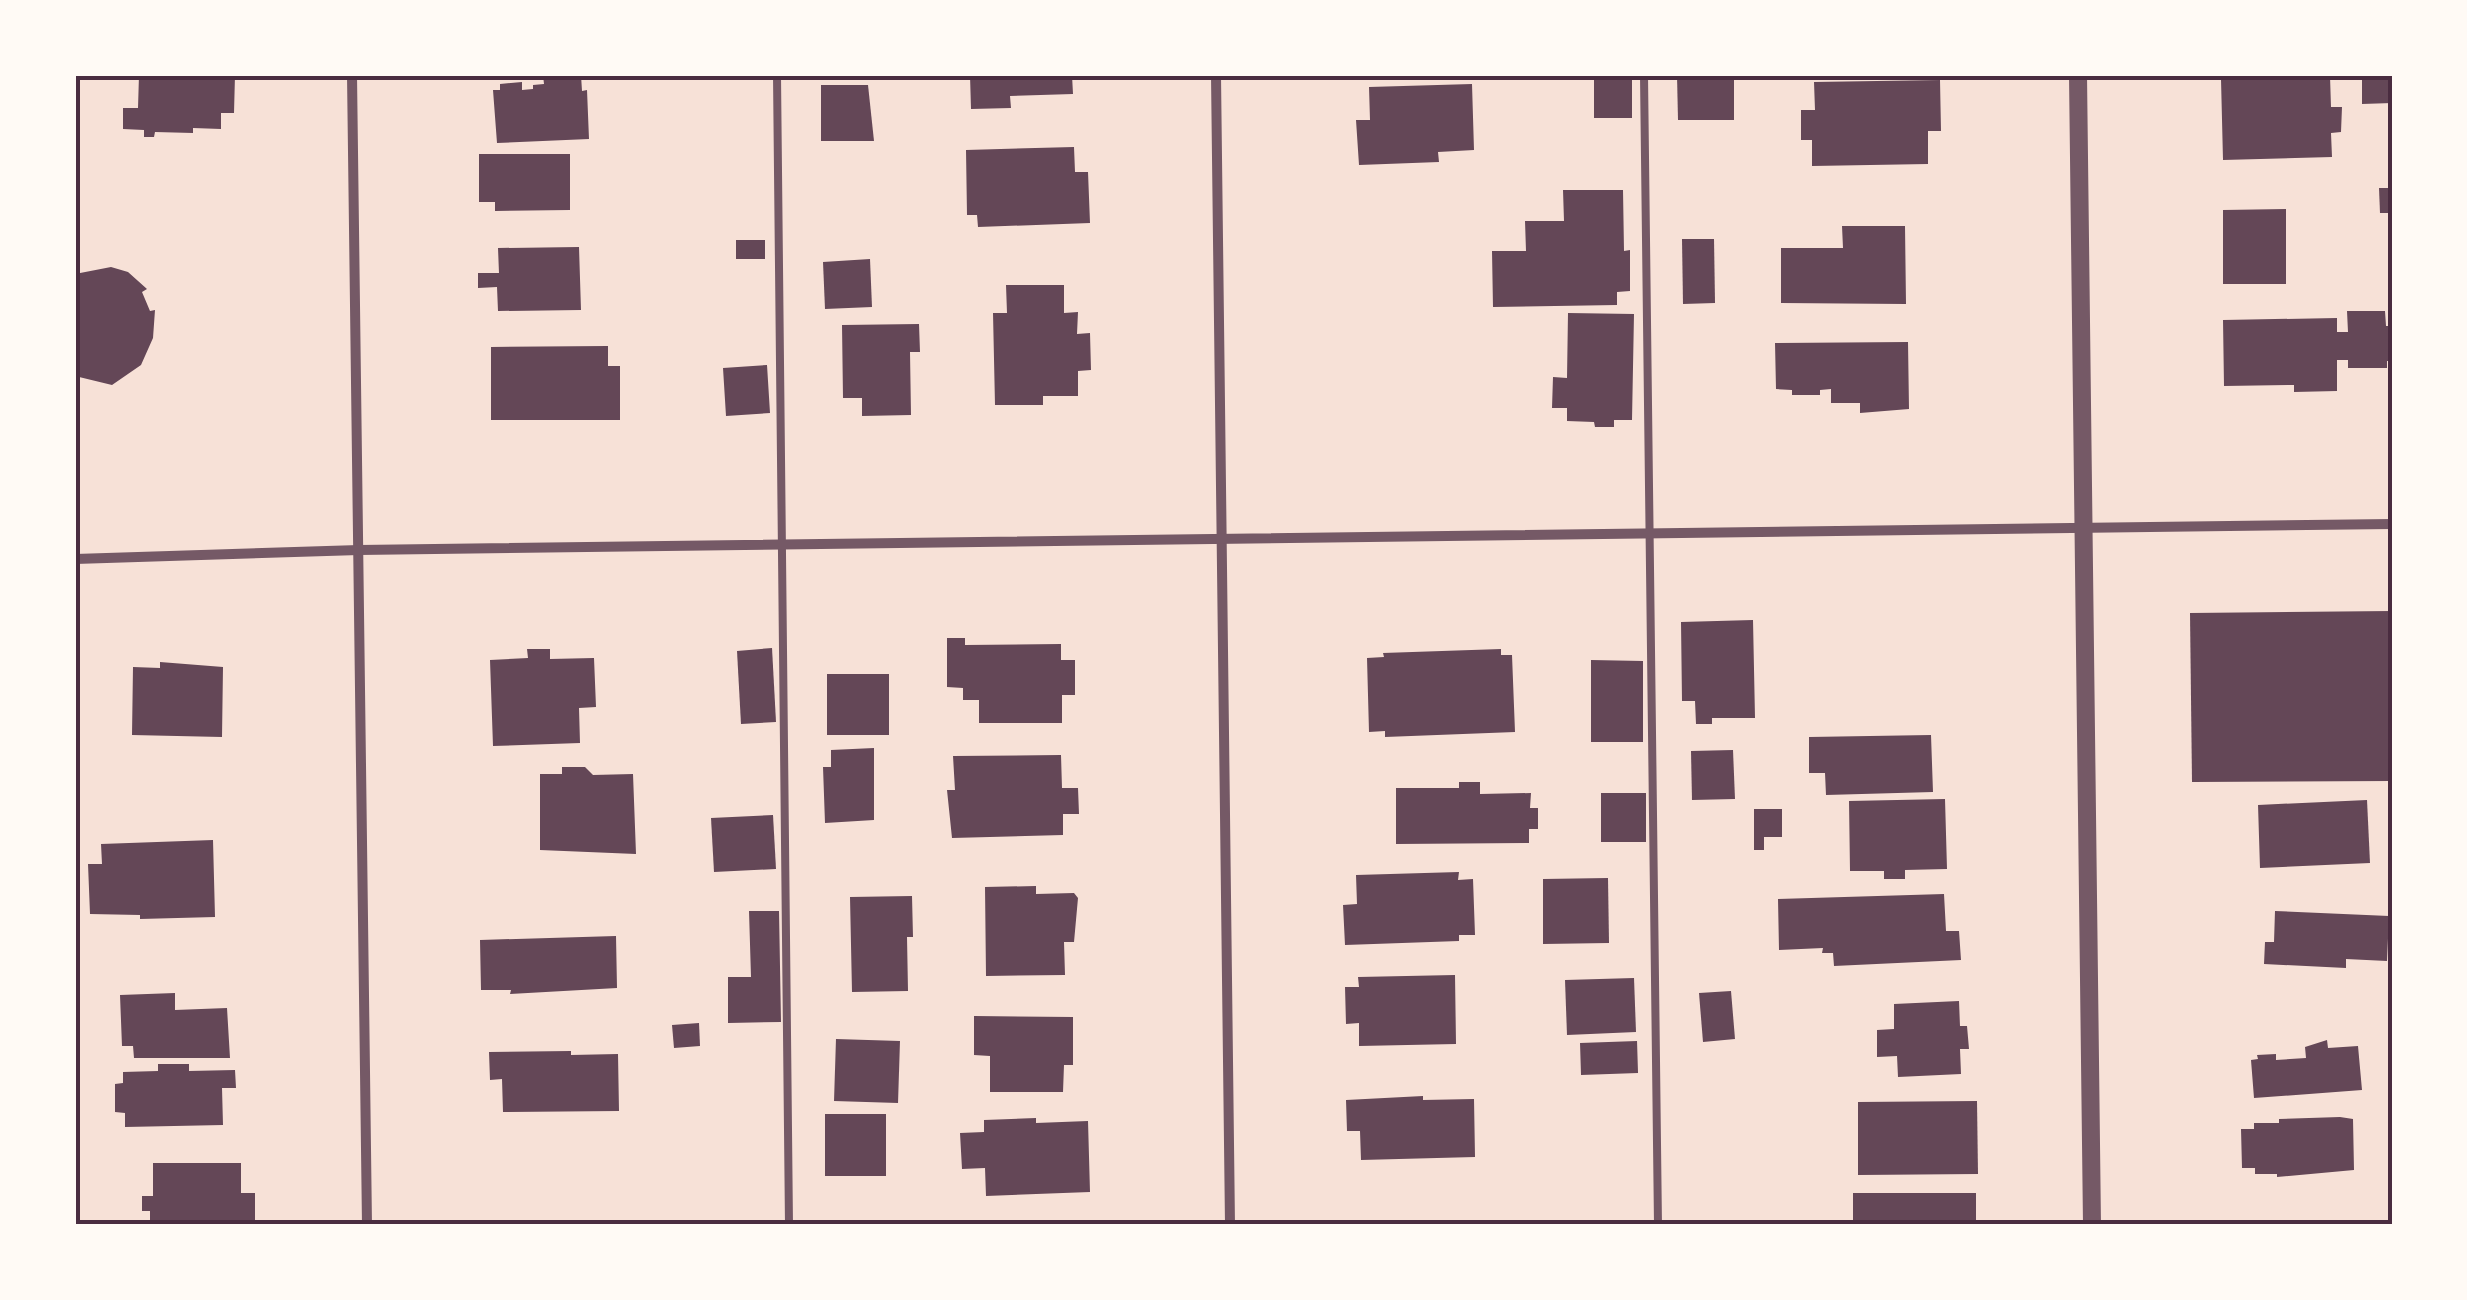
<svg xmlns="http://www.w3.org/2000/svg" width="2467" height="1300" font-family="Georgia,serif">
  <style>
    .building { fill: #644757 }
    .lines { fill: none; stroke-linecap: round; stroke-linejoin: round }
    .service { stroke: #755966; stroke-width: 8 }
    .minor { stroke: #755966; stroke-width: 10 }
    .tertiary { stroke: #755966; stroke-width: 18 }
    .neatline { fill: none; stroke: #4a2c40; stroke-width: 4 }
  </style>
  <rect width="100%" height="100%" fill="#f7e1d7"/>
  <g class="building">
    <path d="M139 75H235L234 113H221V129L193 128V133L155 132 154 137H144V130L123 129V108H138Z"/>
    <path d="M543 75H581L582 91 587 90 589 139 497 143 493 90H500V84L522 82V90L533 89V85L544 84Z"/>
    <path d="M970 75H1072L1073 94 1010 96 1011 108 971 109Z"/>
    <rect x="1594" y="75" width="38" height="43"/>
    <path d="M1677 75H1734V120H1678Z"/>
    <path d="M2362 75H2392V103L2362 104Z"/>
    <path d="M2330 76 2331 107H2342L2341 132 2331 133 2332 157 2223 160 2221 79Z"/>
    <path d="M1940 80 1941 131H1928V164L1812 166V140H1801V110H1815L1814 82Z"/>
    <path d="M1472 84 1474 150 1438 152 1439 162 1359 165 1356 120H1370L1369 87Z"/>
    <path d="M821 85H868L874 141H821Z"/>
    <path d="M1074 147 1075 172H1088L1090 223 978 227 977 215H967L966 150Z"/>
    <path d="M479 154H570V210L495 211V202H479Z"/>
    <path d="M2379 188H2392V213H2380Z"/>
    <path d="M1563 190H1623L1624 251 1630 250V291L1617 292V305L1493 307 1492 251H1526L1525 221H1564Z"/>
    <path d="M2286 209V284H2223V210Z"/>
    <path d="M1842 226H1905L1906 304 1781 303V248H1843Z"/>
    <path d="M1682 239H1714L1715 303 1683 304Z"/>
    <rect x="736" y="240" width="29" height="19"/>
    <path d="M579 247 581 310 498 311 497 287 478 288V273H499L498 248Z"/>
    <path d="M870 259 872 307 825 309 823 262Z"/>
    <path d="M111 267 128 272 147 289 142 292 150 311 155 310 153 338 141 365 112 385 75 376V274Z"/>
    <path d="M1006 285H1064V313L1078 312 1077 334 1090 333 1091 370 1078 371V396H1043V405H995L993 313H1007Z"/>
    <path d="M2347 311H2385L2386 326H2392V361H2387V368H2348V360H2337V391L2294 392V385L2224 386 2223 320 2337 318V332H2348Z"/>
    <path d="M1568 313 1634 314 1632 420H1614V427H1595L1594 422 1567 421V408H1552L1553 377 1567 378Z"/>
    <path d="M919 324 920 352H910L911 415 862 416V398H843L842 325Z"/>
    <path d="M1908 342 1909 409 1860 413V403H1831V389L1820 390V395H1792V390L1776 389 1775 343Z"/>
    <path d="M608 346V366H620V420H491V347Z"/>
    <path d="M767 365 770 413 726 416 723 368Z"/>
    <path d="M2392 611V781L2192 782 2190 613Z"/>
    <path d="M1753 620 1755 718H1712V724H1696L1695 701H1682L1681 622Z"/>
    <path d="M947 638H965V645L1061 644V660H1075V695H1062V723H979V700H963V688L947 687Z"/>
    <path d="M772 648 776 722 741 724 737 651Z"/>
    <path d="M527 649H550V659L594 658 596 707 579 708 580 743 493 746 490 660 528 658Z"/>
    <path d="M1501 649V655H1512L1515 732 1385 737V731L1369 732 1367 658 1384 657 1383 653Z"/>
    <path d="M1591 660 1643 661V742H1591Z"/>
    <path d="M160 662 223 667 222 737 132 735 133 667 160 668Z"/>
    <rect x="827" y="674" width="62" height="61"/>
    <path d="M1931 735 1933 792 1826 795 1825 773H1809V737Z"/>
    <path d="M874 748V820L825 823 823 767H831V750Z"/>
    <path d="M1733 750 1735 799 1692 800 1691 751Z"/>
    <path d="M1061 755 1062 788H1078L1079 814H1063V835L952 838 947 790H955L953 756Z"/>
    <path d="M562 767H585L593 775 633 774 636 854 540 850V774H562Z"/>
    <path d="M1459 782H1480V794L1531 793 1530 808H1538V829H1529V843L1396 844V788H1459Z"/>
    <rect x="1601" y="793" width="45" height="49"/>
    <path d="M1945 799 1947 869 1905 870V879H1884V871H1850L1849 801Z"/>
    <path d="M2367 800 2370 863 2260 868 2258 805Z"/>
    <path d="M1754 809H1782V837H1764V850H1754Z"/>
    <path d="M773 815 776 869 714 872 711 818Z"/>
    <path d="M213 840 215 917 140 919V915L90 914 88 864H102L101 844Z"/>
    <path d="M1459 872 1458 880 1473 879 1475 935H1459V941L1345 945 1343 905 1357 904 1356 875Z"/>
    <path d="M1608 878 1609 943 1543 944V879Z"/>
    <path d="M1036 886V894L1074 893 1078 898 1074 942H1064L1065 975 986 976 985 887Z"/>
    <path d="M1944 894 1946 931H1959L1961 960 1834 966 1833 953H1822L1823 948 1779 950 1778 899Z"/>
    <path d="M912 896 913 937H907L908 991 852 992 850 897Z"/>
    <path d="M749 911H779L781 1022 728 1023V977H751Z"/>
    <path d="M2275 911 2389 916 2387 961 2346 959V968L2264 964 2265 942H2274Z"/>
    <path d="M616 936 617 988 510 994 511 990H481L480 940Z"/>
    <path d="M1455 975 1456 1044 1359 1046V1023L1346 1024 1345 987H1359L1358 977Z"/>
    <path d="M1634 978 1636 1032 1567 1035 1565 980Z"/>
    <path d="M1731 991 1735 1039 1703 1042 1699 993Z"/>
    <path d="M175 993V1010L227 1008 230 1058H134L133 1046H122L120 995Z"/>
    <path d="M1959 1001 1960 1026H1967L1969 1049H1960L1961 1074 1898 1077 1897 1056 1877 1057V1030L1894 1029V1004Z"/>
    <path d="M974 1016 1073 1017V1065H1064L1063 1092H990V1056L974 1055Z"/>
    <path d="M699 1023 700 1046 674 1048 672 1025Z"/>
    <path d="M836 1039 900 1041 898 1103 834 1101Z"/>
    <path d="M2327 1040 2328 1048 2358 1046 2362 1090 2254 1098 2251 1060 2258 1059 2257 1055 2276 1054V1060L2306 1058 2305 1047Z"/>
    <path d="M1637 1041 1638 1073 1581 1075 1580 1043Z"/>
    <path d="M571 1051V1055L618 1054 619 1111 503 1112 502 1079 490 1080 489 1052Z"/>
    <path d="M158 1064H189V1071L235 1070 236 1088H222L223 1125 125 1127V1113L115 1112V1084L123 1083V1072L158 1071Z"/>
    <path d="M1423 1096V1100L1474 1099 1475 1157 1361 1160 1360 1131H1347L1346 1100Z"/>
    <path d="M1977 1101 1978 1174 1858 1175V1102Z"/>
    <rect x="825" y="1114" width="61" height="62"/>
    <path d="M2340 1117 2353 1119 2354 1170 2277 1177V1174H2255V1168H2242L2241 1129H2254V1123H2279V1119Z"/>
    <path d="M1036 1118V1123L1088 1121 1090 1192 986 1196 985 1168 962 1169 960 1133 984 1132V1120Z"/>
    <path d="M153 1163H241V1193H255V1225H150V1211H142V1196H153Z"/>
    <rect x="1853" y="1193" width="123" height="32"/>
  </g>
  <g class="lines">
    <g class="service">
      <path d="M777 75 789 1225"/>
      <path d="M1644 75 1658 1225"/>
    </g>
    <g class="minor">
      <path d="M352 75 367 1225"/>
      <path d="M1216 75 1230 1225"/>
      <path d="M75 559 359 550 2392 524"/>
    </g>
    <path class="tertiary" d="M2078 75 2092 1225"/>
  </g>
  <rect width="2467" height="1300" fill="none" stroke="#fffaf5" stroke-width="155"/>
  <rect x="78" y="78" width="2312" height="1144" class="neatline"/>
</svg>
